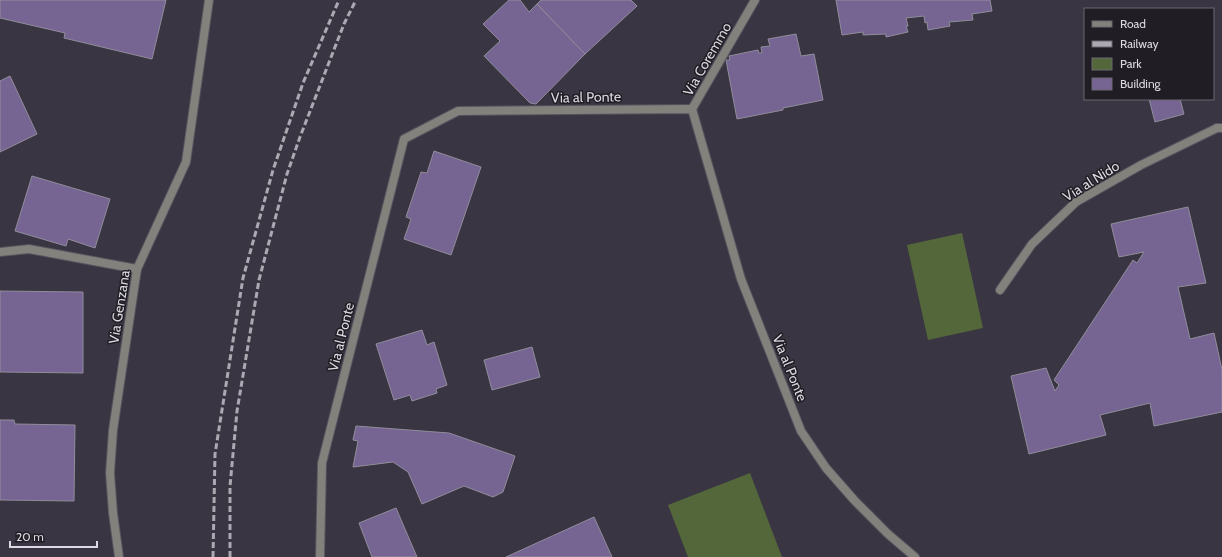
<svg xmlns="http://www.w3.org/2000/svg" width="1222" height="557" font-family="Cabin,sans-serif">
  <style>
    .green { fill: #54673b }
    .building { fill: #766493; stroke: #918d9b }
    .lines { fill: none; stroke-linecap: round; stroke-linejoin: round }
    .lane-casing { stroke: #57535f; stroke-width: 10 }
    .street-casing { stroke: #57535f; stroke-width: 10 }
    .lane { stroke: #83817b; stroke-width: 8 }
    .street { stroke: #83817b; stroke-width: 8 }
    .rail { stroke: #aca9b2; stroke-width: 3; stroke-dasharray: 6 3; stroke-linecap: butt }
    .labels { text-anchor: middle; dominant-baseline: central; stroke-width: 3; stroke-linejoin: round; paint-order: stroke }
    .street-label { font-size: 14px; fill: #dbd9e1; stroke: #201e24 }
  </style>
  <rect width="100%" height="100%" fill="#3a3542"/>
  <g class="green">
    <path d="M962 233 983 328 928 340 907 245Z"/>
    <path d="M750 473 782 557H688L668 505Z"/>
  </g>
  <g class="building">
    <path d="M0 0H166L152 59 64 38 65 33 0 18Z"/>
    <path d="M509 0H520L529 12 537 4 585 54 536 104 530 103 484 56 500 41 483 24Z"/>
    <path d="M541 0H631L637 6 585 54 537 4Z"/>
    <path d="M836 0H990L992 11 972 14 973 20 949 22 950 26 928 30 927 22 925 23 924 16 906 18 908 26H906L908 32 886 37V34L863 35V32L842 35Z"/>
    <path d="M796 34 801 56 814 54 823 100 783 108V110L737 119 726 60H730L729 56 758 50 759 53H762L761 47 770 46 768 39Z"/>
    <path d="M10 76 37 134 0 152V81Z"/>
    <path d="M1149 99H1180L1184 114 1155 122Z"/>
    <path d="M434 151 481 167 451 255 404 239 411 219 406 217 421 172 427 173Z"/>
    <path d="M32 176 110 199 95 248 68 239 66 246 15 231Z"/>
    <path d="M1188 207 1206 283 1178 287 1190 339 1214 333 1222 370V412L1154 426 1150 403 1100 415 1106 435 1029 454 1011 376 1046 368 1055 391 1059 385 1054 380 1133 260 1137 263 1144 252 1119 257 1111 224Z"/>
    <path d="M0 291 83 292V373L0 372Z"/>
    <path d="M422 330 427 345 434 342 447 385 436 389 437 393 412 401 410 395 394 400 376 344Z"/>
    <path d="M532 347 540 377 492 390 484 360Z"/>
    <path d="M0 420H14L15 424 75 425 74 501 0 500Z"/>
    <path d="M356 426 449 433 515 456 503 492 493 497 464 486 422 504 408 472 393 462 353 467 358 441 353 440Z"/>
    <path d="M396 508 417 557H372L359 523Z"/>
    <path d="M594 517 612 557H506Z"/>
  </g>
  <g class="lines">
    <g class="lane-casing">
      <path id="lane" d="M1000 290 1032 244 1076 202 1141 165 1217 128"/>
    </g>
    <g class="street-casing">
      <g id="street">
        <path d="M692 109 755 0"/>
        <path d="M1217 128H1222"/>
        <path d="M0 252 29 249 137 269"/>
        <path d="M119 557 113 513 110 473 113 430 137 269 186 162 209 0"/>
        <path d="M320 557 322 463 404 139 458 111 692 109 741 279 801 431 826 468 855 501 888 534 915 557"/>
      </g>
    </g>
    <use href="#lane" class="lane"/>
    <use href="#street" class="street"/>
    <g class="rail">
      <path d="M213 557 215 454 243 278 273 170 303 83 339 0"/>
      <path d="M230 557V486L237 411 259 280 287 174 300 137 344 24 356 0"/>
    </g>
  </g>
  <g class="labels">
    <g class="street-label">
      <text transform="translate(707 59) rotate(-60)">Via Coremmo</text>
      <text transform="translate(586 97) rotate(-1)">Via al Ponte</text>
      <text transform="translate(1091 181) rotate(-32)">Via al Nido</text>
      <text transform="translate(119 307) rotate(-81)">Via Genzana</text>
      <text transform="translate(341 337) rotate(-76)">Via al Ponte</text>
      <text transform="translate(790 368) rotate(68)">Via al Ponte</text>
    </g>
  </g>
  <rect x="1084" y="8" width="130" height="92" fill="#201e24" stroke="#6b6970"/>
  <rect x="1092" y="21" width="20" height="6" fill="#83817b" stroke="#6b6970"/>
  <text x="1120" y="28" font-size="12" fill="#dbd9e1">Road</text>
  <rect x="1092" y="41" width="20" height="6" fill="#aca9b2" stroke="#6b6970"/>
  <text x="1120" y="48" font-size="12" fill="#dbd9e1">Railway</text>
  <rect x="1092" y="58" width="20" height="12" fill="#54673b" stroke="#6b6970"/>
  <text x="1120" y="68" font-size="12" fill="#dbd9e1">Park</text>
  <rect x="1092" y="78" width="20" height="12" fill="#766493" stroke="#6b6970"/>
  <text x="1120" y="88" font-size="12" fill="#dbd9e1">Building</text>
  <path d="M10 541v6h87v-6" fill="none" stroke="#dbd9e1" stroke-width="2"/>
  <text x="16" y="541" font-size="12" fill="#dbd9e1" stroke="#201e24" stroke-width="3" paint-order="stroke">20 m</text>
</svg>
